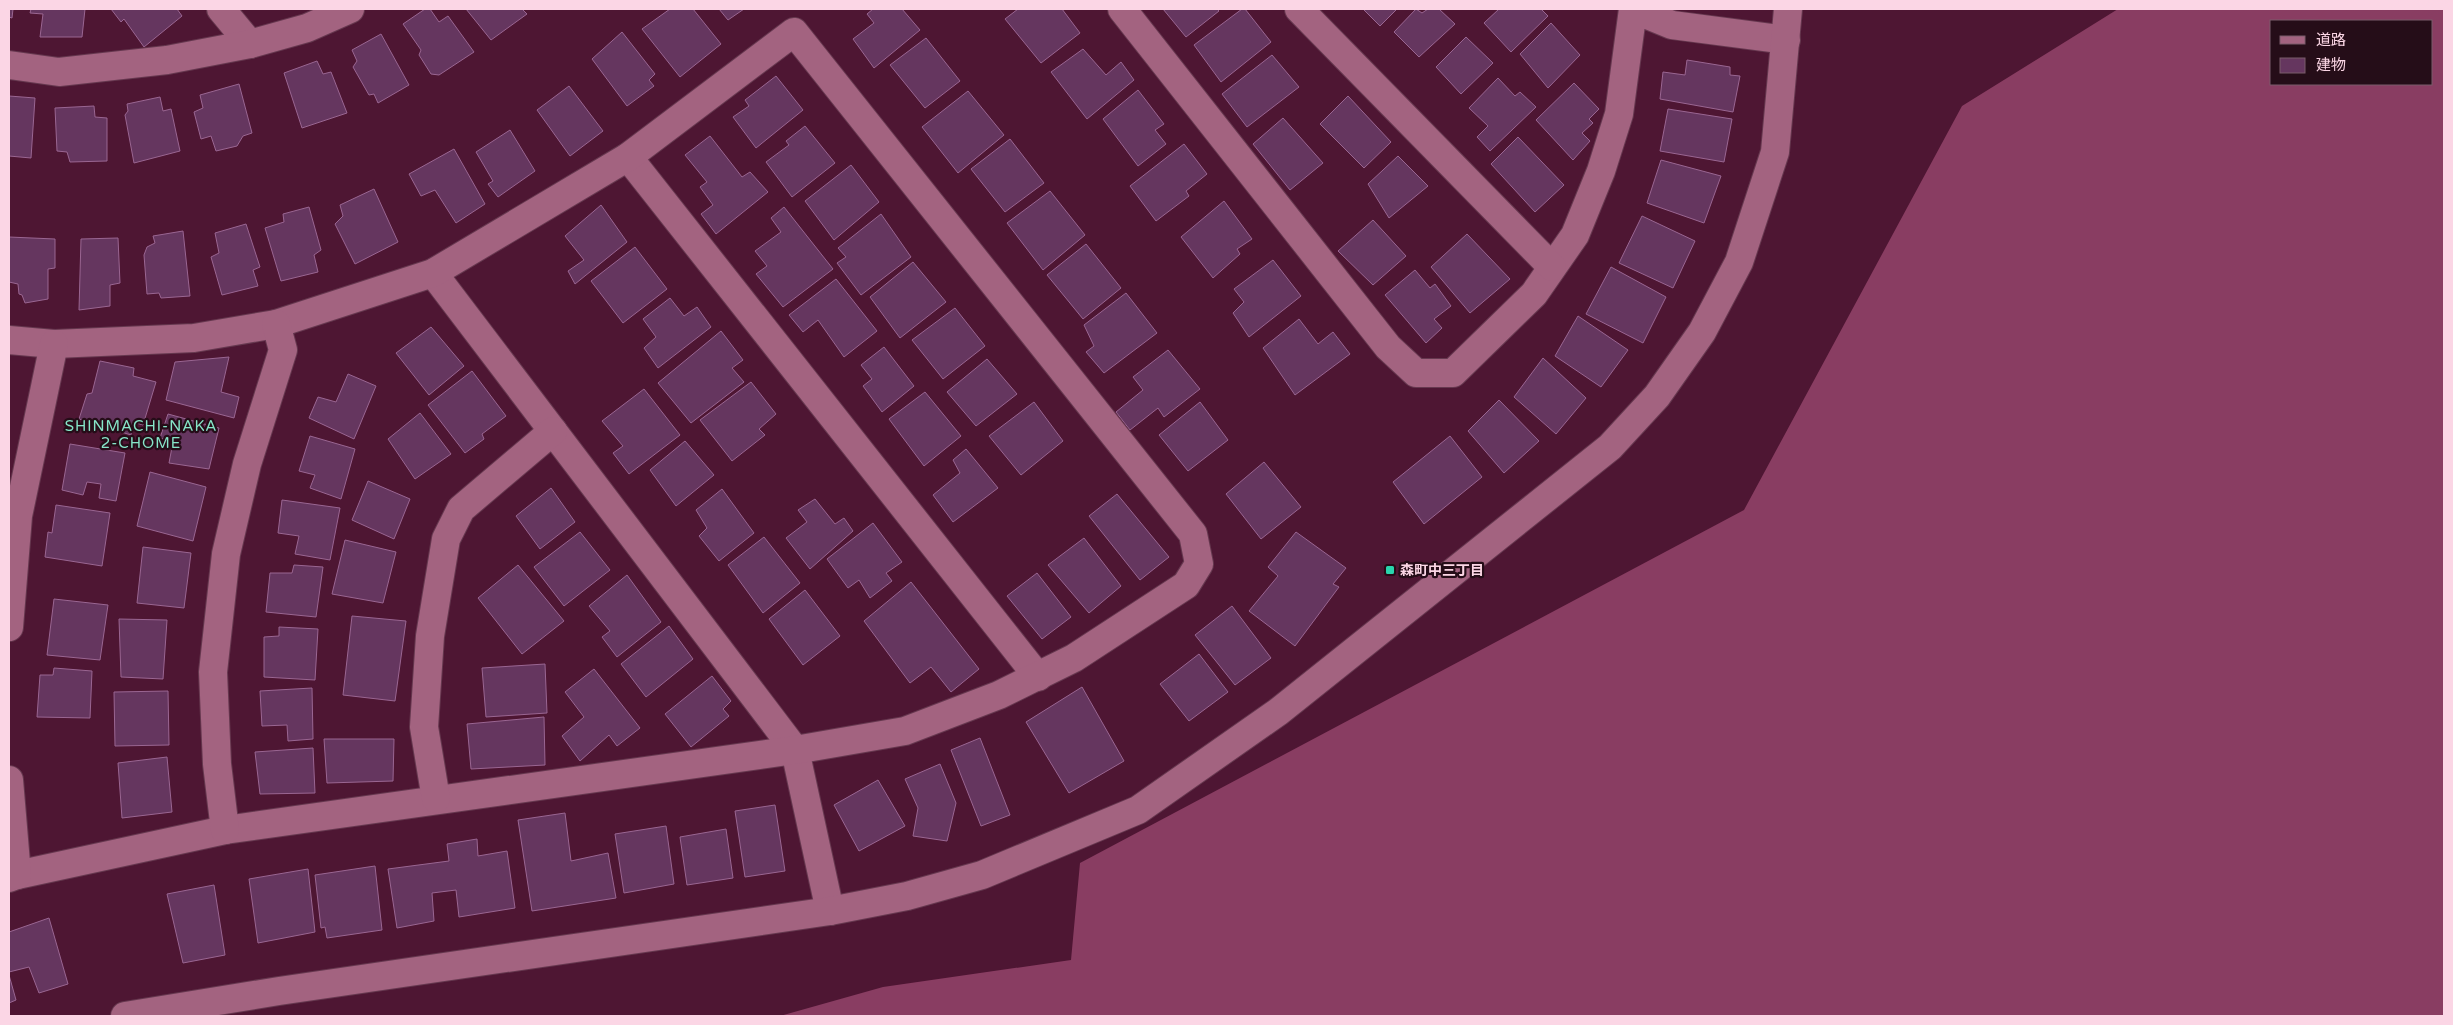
<svg xmlns="http://www.w3.org/2000/svg" width="2453" height="1025" font-family="'Varela Round','Noto Sans JP',sans-serif">
  <style>
    .forest { fill: #893d62; fill-rule: evenodd }
    .building { fill: #65365f; stroke: #9a6692 }
    .lines { fill: none; stroke-linecap: round; stroke-linejoin: round }
    .minor-casing { stroke: #66384f; stroke-width: 30 }
    .tertiary-casing { stroke: #66384f; stroke-width: 30 }
    .minor { stroke: #a36380; stroke-width: 28 }
    .tertiary { stroke: #a36380; stroke-width: 28 }
    .poi-dot { fill: #29d5ad; stroke: #250d18; stroke-width: 2 }
    .labels { text-anchor: middle; dominant-baseline: central; stroke-width: 4.5; stroke-linejoin: round; paint-order: stroke }
    .poi-label { font-size: 14px; font-weight: bold; fill: #fbd6e5; stroke: #250d18; text-anchor: start }
    .neighbourhood-label { font-size: 15px; letter-spacing: 1px; fill: #87e6c9; stroke: #250d18 }
  </style>
  <rect width="100%" height="100%" fill="#4e1633"/>
  <path class="forest" d="M2118 9H2444V1016H780L883 987 1071 960 1080 863 1744 510 1962 106ZM2272 21H2432V84H2272Z"/>
  <g class="building">
    <path d="M9 9H13L12 18 9 17Z"/>
    <path d="M31 9H85L82 37H40L43 14 30 13Z"/>
    <path d="M111 9H177L182 16 144 47 124 19 121 22Z"/>
    <path d="M425 9H430L439 22 448 16 474 52 439 75 431 74 419 55 421 50 403 24Z"/>
    <path d="M466 9H522L527 14 491 40Z"/>
    <path d="M670 9H693L721 44 680 77 642 29Z"/>
    <path d="M719 9H744L728 20Z"/>
    <path d="M873 9H902L920 30 874 68 853 39 874 23 867 14Z"/>
    <path d="M1018 9H1062L1080 33 1041 63 1005 19Z"/>
    <path d="M1163 9H1217L1219 11 1186 37Z"/>
    <path d="M1242 9H1245L1271 42 1221 82 1194 45Z"/>
    <path d="M1363 9H1397L1380 26Z"/>
    <path d="M1416 9 1422 13 1428 9H1439L1455 24 1419 57 1394 32Z"/>
    <path d="M1499 9H1541L1548 16 1511 52 1484 23Z"/>
    <path d="M1551 23 1580 55 1548 88 1520 54Z"/>
    <path d="M622 32 655 74 649 80 654 86 627 106 592 59Z"/>
    <path d="M381 34 409 85 378 103 374 94 369 95 353 67 357 61 352 50Z"/>
    <path d="M1466 37 1493 63 1461 94 1436 67Z"/>
    <path d="M926 38 960 81 925 108 890 65Z"/>
    <path d="M1083 49 1106 75 1121 62 1134 80 1087 119 1051 72Z"/>
    <path d="M1272 55 1299 87 1247 127 1222 94Z"/>
    <path d="M1687 60 1730 67V75L1740 76 1733 112 1660 99 1663 72 1685 75Z"/>
    <path d="M317 61 323 74 331 72 347 113 302 128 284 73Z"/>
    <path d="M776 76 803 110 756 148 733 117 749 106 745 100Z"/>
    <path d="M1498 78 1515 96 1520 92 1536 107 1490 151 1477 137 1488 126 1469 108Z"/>
    <path d="M1574 83 1599 109 1589 119 1593 123 1582 133 1590 141 1573 160 1536 120Z"/>
    <path d="M239 84 252 133 243 136 237 146 216 151 211 136 201 139 194 112 203 108 200 95Z"/>
    <path d="M569 86 603 131 570 156 537 110Z"/>
    <path d="M1138 90 1164 124 1155 130 1166 144 1138 166 1103 119Z"/>
    <path d="M968 91 1004 135 958 173 922 127Z"/>
    <path d="M9 96 35 98 31 158 9 156Z"/>
    <path d="M1348 96 1391 142 1364 168 1320 124Z"/>
    <path d="M160 97 163 111 171 109 180 151 134 163 125 115 128 111 127 104Z"/>
    <path d="M94 106 95 117 107 118V161L70 162 67 152 57 151 55 108Z"/>
    <path d="M1668 109 1732 119 1724 162 1660 151Z"/>
    <path d="M1283 118 1323 163 1290 190 1253 144Z"/>
    <path d="M805 126 835 163 792 197 766 162 789 145 786 141Z"/>
    <path d="M510 130 535 171 498 197 488 184 493 181 476 152Z"/>
    <path d="M710 136 742 177 750 172 768 192 716 234 701 214 713 205 700 187 707 182 685 155Z"/>
    <path d="M1518 137 1564 185 1535 212 1491 164Z"/>
    <path d="M1010 139 1044 183 1005 212 971 169Z"/>
    <path d="M1184 144 1207 174 1186 191 1189 196 1156 221 1130 186Z"/>
    <path d="M454 149 485 204 456 223 435 190 421 196 409 174Z"/>
    <path d="M1398 156 1428 186 1389 218 1368 184Z"/>
    <path d="M1661 160 1721 176 1704 223 1647 203Z"/>
    <path d="M851 165 879 202 834 240 805 201Z"/>
    <path d="M374 189 398 242 355 264 335 224 343 216 340 205Z"/>
    <path d="M1050 191 1085 235 1043 270 1007 223Z"/>
    <path d="M1224 201 1252 239 1237 249 1240 254 1213 278 1181 237Z"/>
    <path d="M601 205 627 242 575 284 568 271 584 260 565 236Z"/>
    <path d="M309 207 321 250 314 255 318 272 281 281 265 228 284 222 283 214Z"/>
    <path d="M784 207 833 269 783 307 756 274 767 266 755 251 781 232 771 218Z"/>
    <path d="M881 214 911 257 861 295 837 263 846 257 838 248Z"/>
    <path d="M1642 216 1695 241 1673 288 1619 263Z"/>
    <path d="M1373 220 1406 256 1373 285 1338 251Z"/>
    <path d="M246 224 260 267 253 270 258 286 222 295 211 257 219 253 215 233Z"/>
    <path d="M183 231 190 296 161 298 159 293 147 294 144 255 147 247 155 243 153 236Z"/>
    <path d="M1467 234 1510 279 1470 313 1431 267Z"/>
    <path d="M9 237 55 239V268L48 269V299L25 303 22 295 19 294 18 284 9 282Z"/>
    <path d="M118 238 120 283 110 285V306L79 310 81 239Z"/>
    <path d="M1086 244 1121 288 1083 319 1047 275Z"/>
    <path d="M635 247 667 289 623 323 591 281Z"/>
    <path d="M1273 260 1301 296 1249 337 1233 313 1244 302 1234 289Z"/>
    <path d="M913 262 946 302 900 338 870 297Z"/>
    <path d="M1611 267 1666 297 1643 343 1586 314Z"/>
    <path d="M1415 270 1430 288 1435 284 1451 306 1434 319 1442 328 1426 343 1385 295Z"/>
    <path d="M836 279 877 331 844 357 818 320 803 332 789 315Z"/>
    <path d="M1126 293 1157 333 1104 373 1086 352 1094 346 1084 325Z"/>
    <path d="M670 298 684 316 697 307 711 327 658 368 644 348 656 337 643 319Z"/>
    <path d="M955 308 985 346 943 379 912 340Z"/>
    <path d="M1578 316 1628 350 1601 387 1555 356Z"/>
    <path d="M1299 319 1318 344 1333 332 1350 354 1295 395 1263 348Z"/>
    <path d="M431 327 464 366 429 395 396 353Z"/>
    <path d="M721 331 743 360 732 368 744 382 691 423 658 383Z"/>
    <path d="M884 347 914 386 882 412 863 386 872 379 861 365Z"/>
    <path d="M1168 350 1200 389 1164 417 1158 408 1130 430 1116 412 1143 390 1133 377Z"/>
    <path d="M229 357 221 392 239 397 234 418 166 400 175 362Z"/>
    <path d="M1543 358 1586 398 1556 434 1514 397Z"/>
    <path d="M987 359 1017 394 976 426 947 392Z"/>
    <path d="M100 361 134 368 133 376 156 382 143 425 133 422 131 435 79 419 87 394 92 393Z"/>
    <path d="M472 371 506 416 482 434 484 439 465 453 428 405Z"/>
    <path d="M348 374 376 386 354 439 309 418 318 397 336 402Z"/>
    <path d="M751 382 776 414 759 429 765 435 732 461 700 420Z"/>
    <path d="M644 389 680 435 629 474 613 453 623 446 602 421Z"/>
    <path d="M925 392 961 436 924 466 889 419Z"/>
    <path d="M1499 400 1539 441 1504 473 1468 431Z"/>
    <path d="M1034 402 1063 441 1021 475 989 436Z"/>
    <path d="M1200 402 1228 440 1188 471 1159 435Z"/>
    <path d="M420 413 451 454 415 479 388 439Z"/>
    <path d="M168 414 219 428 209 469 169 463 173 442 160 438Z"/>
    <path d="M310 436 355 449 341 499 310 488 315 475 299 471Z"/>
    <path d="M1450 436 1482 477 1424 524 1393 482Z"/>
    <path d="M685 441 714 475 676 506 650 470Z"/>
    <path d="M70 444 125 453 116 501 99 498 101 484 87 482 83 495 62 490Z"/>
    <path d="M966 449 998 488 953 522 933 495 960 473 953 460Z"/>
    <path d="M1264 462 1301 507 1261 539 1226 494Z"/>
    <path d="M150 472 206 487 193 541 137 526Z"/>
    <path d="M368 481 410 499 394 539 352 520Z"/>
    <path d="M551 488 575 522 540 549 516 516Z"/>
    <path d="M722 489 754 533 719 561 699 536 707 528 696 510Z"/>
    <path d="M1117 494 1169 557 1140 580 1089 516Z"/>
    <path d="M815 499 835 524 844 518 853 531 810 569 786 538 807 522 798 510Z"/>
    <path d="M282 500 340 508 330 560 295 554 299 536 278 533Z"/>
    <path d="M56 505 110 513 102 566 45 557 48 532 52 533Z"/>
    <path d="M873 523 902 562 886 573 892 581 870 598 859 580 848 588 827 559Z"/>
    <path d="M580 532 610 570 564 606 534 567Z"/>
    <path d="M1296 532 1346 568 1333 584 1339 587 1295 646 1249 611 1278 576 1268 567Z"/>
    <path d="M764 537 800 583 763 613 728 565Z"/>
    <path d="M1084 538 1121 586 1089 613 1048 565Z"/>
    <path d="M345 540 396 552 383 603 332 594Z"/>
    <path d="M143 547 191 553 184 608 137 603Z"/>
    <path d="M294 565 323 567 316 617 266 612 270 573H292Z"/>
    <path d="M518 565 564 621 522 654 478 598Z"/>
    <path d="M1037 573 1071 617 1042 639 1007 596Z"/>
    <path d="M627 575 661 622 617 657 602 637 610 631 589 606Z"/>
    <path d="M911 582 979 669 951 692 931 667 910 683 864 621Z"/>
    <path d="M805 590 840 636 803 665 769 619Z"/>
    <path d="M54 599 108 605 100 660 47 655Z"/>
    <path d="M1232 606 1271 658 1235 685 1195 635Z"/>
    <path d="M352 616 406 621 395 701 343 695Z"/>
    <path d="M119 619 167 620 163 679 121 677Z"/>
    <path d="M669 626 693 659 646 697 621 664Z"/>
    <path d="M279 627 318 629 315 680 264 677V637L279 636Z"/>
    <path d="M1199 654 1228 692 1189 721 1160 684Z"/>
    <path d="M545 664 547 713 486 717 482 668Z"/>
    <path d="M54 668 92 671 90 718 37 717 40 675H53Z"/>
    <path d="M594 669 640 728 617 746 609 735 580 761 562 736 584 717 565 692Z"/>
    <path d="M712 676 731 701 723 709 729 716 691 747 665 714Z"/>
    <path d="M1082 687 1124 761 1069 793 1026 722Z"/>
    <path d="M312 688 313 739 288 741 287 725 262 726 260 691Z"/>
    <path d="M168 691 169 745 115 746 114 692Z"/>
    <path d="M544 717 545 765 471 769 467 724Z"/>
    <path d="M980 738 1010 815 981 826 951 750Z"/>
    <path d="M324 739H394L393 781 327 783Z"/>
    <path d="M313 748 315 793 260 794 255 752Z"/>
    <path d="M167 757 172 812 122 818 118 763Z"/>
    <path d="M940 764 956 803 947 841 913 836 918 808 905 779Z"/>
    <path d="M878 780 905 826 859 851 834 805Z"/>
    <path d="M775 805 785 871 745 877 735 811Z"/>
    <path d="M565 813 571 861 608 853 616 898 532 911 518 820Z"/>
    <path d="M666 826 674 884 624 893 615 834Z"/>
    <path d="M726 829 733 878 687 885 680 837Z"/>
    <path d="M477 839 478 856 507 851 515 908 459 917 456 890 432 893 434 921 397 928 388 869 449 861 447 844Z"/>
    <path d="M375 866 382 930 327 938 325 927 321 928 315 875Z"/>
    <path d="M308 869 315 932 258 943 249 879Z"/>
    <path d="M214 885 225 955 183 963 167 894Z"/>
    <path d="M49 918 68 984 39 993 29 967 9 972V932Z"/>
    <path d="M9 975 16 1000 9 1003Z"/>
  </g>
  <g class="lines">
    <g class="minor-casing">
      <g id="minor">
        <path d="M221 9 250 44"/>
        <path d="M1122 9 1388 347 1416 373H1453L1534 294 1575 235 1601 171 1619 114 1633 9 1672 25 1786 40"/>
        <path d="M1299 9 1552 267"/>
        <path d="M9 65 59 72 167 60 250 44 307 28 350 9"/>
        <path d="M628 157 1038 677"/>
        <path d="M433 273 795 750 830 911"/>
        <path d="M9 340 54 344 194 338 276 324 433 273 628 157 794 32 1193 534 1199 564 1186 585 1074 658 999 695 905 731 795 750 225 830 17 875 9 878"/>
        <path d="M9 627 18 516 54 344"/>
        <path d="M9 780 17 875"/>
        <path d="M436 799 424 727 430 636 446 539 461 509 553 431"/>
        <path d="M225 830 217 764 213 672 226 554 247 464 283 350 276 324"/>
      </g>
    </g>
    <g class="tertiary-casing">
      <path id="tertiary" d="M125 1016 279 991 830 911 907 896 982 875 1138 810 1278 712 1610 447 1657 396 1702 332 1739 262 1775 152 1788 9"/>
    </g>
    <use href="#minor" class="minor"/>
    <use href="#tertiary" class="tertiary"/>
  </g>
  <rect class="poi-dot" x="1385" y="565" width="10" height="10" rx="2.5"/>
  <g class="labels">
    <g class="poi-label">
      <text x="1400" y="570">森町中三丁目</text>
    </g>
    <g class="neighbourhood-label">
      <text x="141" y="426">SHINMACHI-NAKA<tspan x="141" dy="17">2-CHOME</tspan></text>
    </g>
  </g>
  <rect width="2453" height="1025" fill="none" stroke="#fbd6e5" stroke-width="20"/>
  <rect x="2270" y="20" width="162" height="65" fill="#250d18" stroke="#7b5d6a"/>
  <rect x="2280" y="36" width="25" height="8" fill="#a36380" stroke="#7b5d6a"/>
  <text x="2316" y="45" font-size="15" fill="#fbd6e5">道路</text>
  <rect x="2280" y="58" width="25" height="15" fill="#65365f" stroke="#7b5d6a"/>
  <text x="2316" y="70" font-size="15" fill="#fbd6e5">建物</text>
</svg>
